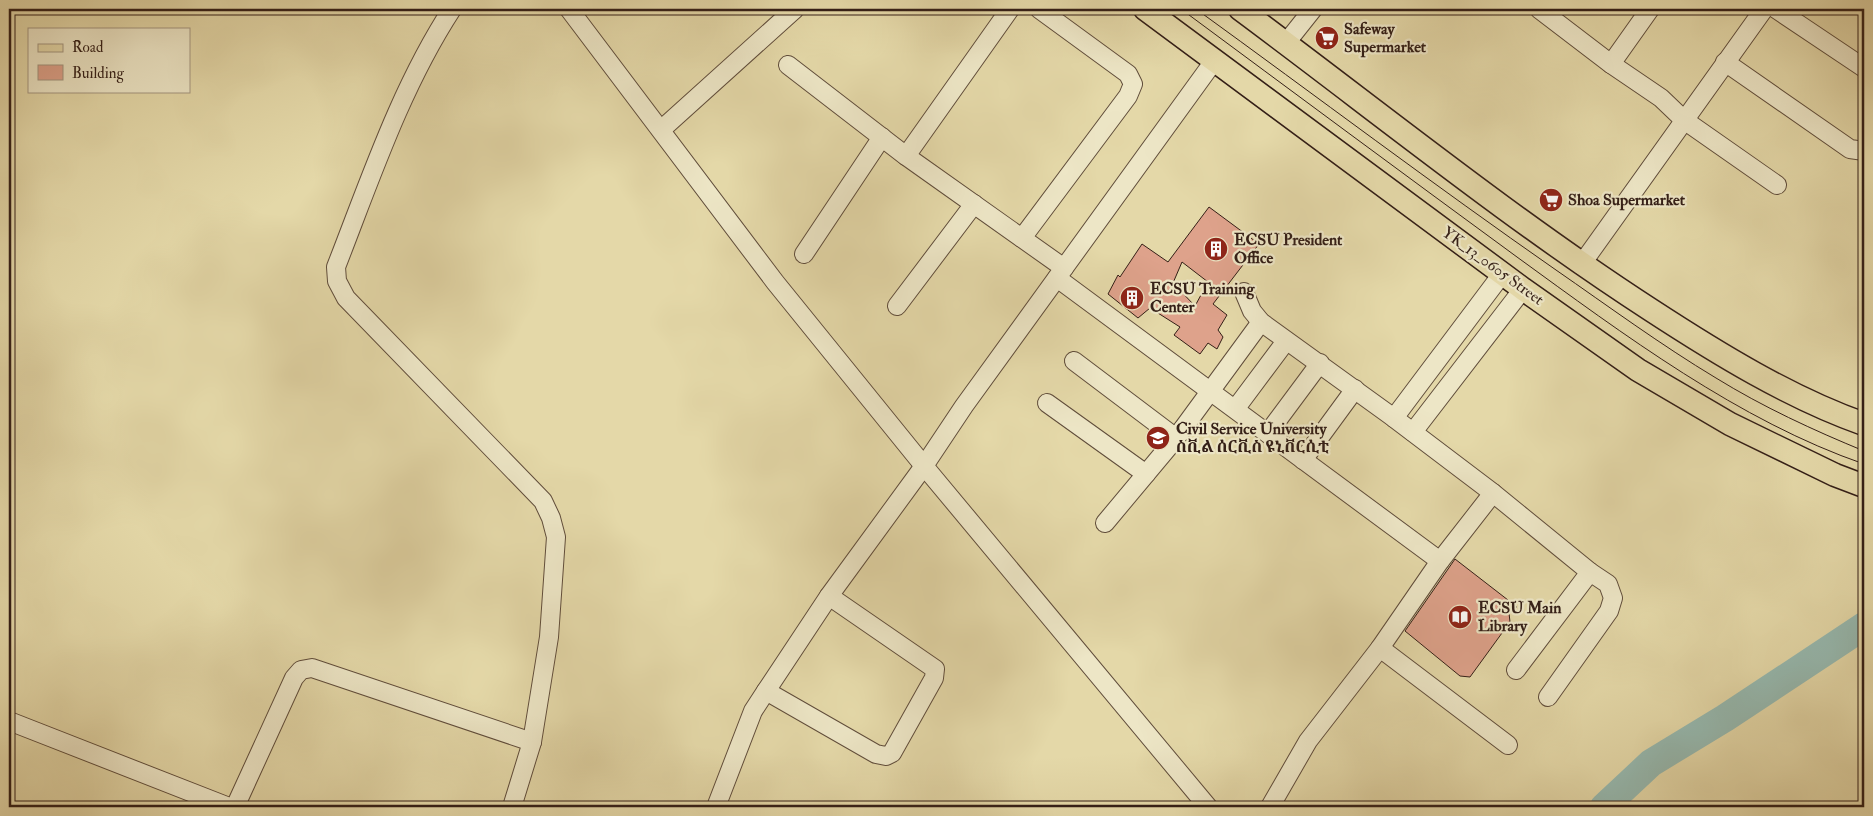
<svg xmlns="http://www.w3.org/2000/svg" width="1873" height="816" font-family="'IM FELL Double Pica','Noto Serif Ethiopic',serif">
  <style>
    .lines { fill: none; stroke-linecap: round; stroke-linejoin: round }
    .river { stroke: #97b9af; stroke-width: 28 }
    .building { fill: #dea28b; stroke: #341f17; fill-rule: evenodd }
    .minor-casing { stroke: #604d3b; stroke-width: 20 }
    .major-casing { stroke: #341f17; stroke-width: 25 }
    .minor { stroke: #ede6c6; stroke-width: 18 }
    .major { stroke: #e4d8a8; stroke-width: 22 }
    .tram { stroke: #341f17; stroke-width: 1 }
    .labels { text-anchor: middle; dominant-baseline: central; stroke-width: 4.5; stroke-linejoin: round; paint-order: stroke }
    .poi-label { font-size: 16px; font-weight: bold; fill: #341f17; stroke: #ede6c6; text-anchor: start }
    .street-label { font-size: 16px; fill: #341f17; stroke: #ede6c6 }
  </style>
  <rect width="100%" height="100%" fill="#e4d8a8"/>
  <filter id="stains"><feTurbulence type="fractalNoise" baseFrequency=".004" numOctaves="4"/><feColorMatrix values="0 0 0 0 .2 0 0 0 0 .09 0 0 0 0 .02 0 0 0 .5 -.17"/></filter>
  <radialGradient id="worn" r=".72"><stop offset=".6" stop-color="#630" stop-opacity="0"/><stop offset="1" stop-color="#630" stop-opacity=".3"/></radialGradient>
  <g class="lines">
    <path class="river" d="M1604 807 1651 763 1725 718 1864 626"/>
  </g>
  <g class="building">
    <path d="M1209 207 1259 244 1213 304 1227 315 1218 330 1223 337 1217 349 1208 343 1200 354 1174 335 1180 327 1150 308 1138 318 1108 294 1118 275 1120 277 1142 244 1168 262ZM1182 262 1208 282 1195 306 1173 283Z"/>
    <path d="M1455 559 1517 607 1509 613 1510 622 1470 677 1460 676 1405 631Z"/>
  </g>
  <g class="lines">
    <g class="minor-casing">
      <g id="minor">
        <path d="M452 9C401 87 370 180 336 267L337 281 346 298 543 501 551 518 556 537 549 637 532 742 512 807"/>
        <path d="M569 9 775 282 924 466 1208 807"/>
        <path d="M1539 9 1611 64"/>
        <path d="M1650 9 1611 64 1661 98 1684 120 1777 185"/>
        <path d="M1776 9 1864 68"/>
        <path d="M1286 43 1313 9"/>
        <path d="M1725 62 1850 149 1864 151"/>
        <path d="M788 65 906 156 1064 268"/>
        <path d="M662 129 795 9"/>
        <path d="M906 156 1010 9"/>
        <path d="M1022 238 1128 96 1133 84 1128 74 1039 9"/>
        <path d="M804 254 882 137"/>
        <path d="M1581 265 1764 9"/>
        <path d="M1057 278 1440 561"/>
        <path d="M1244 292 1252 311 1261 322 1394 418 1493 493 1590 572 1608 584 1613 598 1609 611 1548 697"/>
        <path d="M897 306 974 204"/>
        <path d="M1074 361 1176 438"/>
        <path d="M1047 403 1146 474"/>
        <path d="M1236 408 1286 341"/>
        <path d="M1394 418 1502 274"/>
        <path d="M1413 432 1523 289"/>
        <path d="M1268 433 1320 363"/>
        <path d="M1303 460 1355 389"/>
        <path d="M1105 523 1176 438 1261 322"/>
        <path d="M1380 648 1440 561 1493 493"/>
        <path d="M1516 670 1590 572"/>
        <path d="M766 691 876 754 886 756 892 753 934 678 935 669 829 596"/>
        <path d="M9 721 229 807"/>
        <path d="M235 807 294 678 301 670 312 668 532 742"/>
        <path d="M716 807 753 711 766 691 829 596 924 466 964 406 1214 61"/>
        <path d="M1270 807 1308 741 1380 648 1508 745"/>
      </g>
    </g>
    <g class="major-casing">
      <g id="major">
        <path d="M1145 9 1523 289 1638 370 1730 424 1835 475 1864 486"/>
        <path d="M1240 9C1376 110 1509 218 1651 310 1717 353 1790 398 1864 424"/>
      </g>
    </g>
    <use href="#minor" class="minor"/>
    <use href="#major" class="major"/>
    <g class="tram">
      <path d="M1181 9C1293 92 1405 175 1517 257 1623 334 1739 421 1864 464"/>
      <path d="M1196 9C1316 96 1434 185 1556 270 1608 306 1661 345 1716 378 1763 407 1813 430 1864 451"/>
    </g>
  </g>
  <defs>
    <g id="supermarket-disc" transform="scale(1.25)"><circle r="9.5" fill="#8f2418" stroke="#ede6c6"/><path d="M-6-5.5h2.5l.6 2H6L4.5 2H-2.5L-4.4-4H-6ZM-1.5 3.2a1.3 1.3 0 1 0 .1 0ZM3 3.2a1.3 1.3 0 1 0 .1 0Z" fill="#fff"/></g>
    <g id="building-disc" transform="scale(1.25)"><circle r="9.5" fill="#8f2418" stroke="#ede6c6"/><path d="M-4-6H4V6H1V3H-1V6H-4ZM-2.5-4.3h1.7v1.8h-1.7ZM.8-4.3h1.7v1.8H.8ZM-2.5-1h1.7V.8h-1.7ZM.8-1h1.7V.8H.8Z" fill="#fff"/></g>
    <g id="school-disc" transform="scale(1.25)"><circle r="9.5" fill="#8f2418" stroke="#ede6c6"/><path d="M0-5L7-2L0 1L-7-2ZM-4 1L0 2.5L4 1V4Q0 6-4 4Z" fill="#fff"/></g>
    <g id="library-disc" transform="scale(1.25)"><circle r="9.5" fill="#8f2418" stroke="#ede6c6"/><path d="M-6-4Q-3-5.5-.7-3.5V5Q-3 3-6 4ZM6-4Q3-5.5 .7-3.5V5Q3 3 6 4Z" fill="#fff"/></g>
  </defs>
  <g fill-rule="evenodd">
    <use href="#supermarket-disc" x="1327" y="38"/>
    <use href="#supermarket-disc" x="1551" y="200"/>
    <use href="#building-disc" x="1216" y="249"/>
    <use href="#building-disc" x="1132" y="298"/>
    <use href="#school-disc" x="1158" y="438"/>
    <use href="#library-disc" x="1460" y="617"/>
  </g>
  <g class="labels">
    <g class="poi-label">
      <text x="1344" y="29">Safeway<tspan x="1344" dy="18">Supermarket</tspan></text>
      <text x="1568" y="200">Shoa Supermarket</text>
      <text x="1234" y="240">ECSU President<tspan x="1234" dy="18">Office</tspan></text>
      <text x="1150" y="289">ECSU Training<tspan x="1150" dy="18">Center</tspan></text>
      <text x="1176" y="429">Civil Service University<tspan x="1176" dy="18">ስቪል ሰርቪስ ዩኒቨርሲቲ</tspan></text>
      <text x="1478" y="608">ECSU Main<tspan x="1478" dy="18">Library</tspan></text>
    </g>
    <g class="street-label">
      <text transform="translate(1493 266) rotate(36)">YK_13_0605 Street</text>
    </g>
  </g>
  <rect width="1873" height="816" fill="none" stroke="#e4d8a8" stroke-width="30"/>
  <rect x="10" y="10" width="1853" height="796" fill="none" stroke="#341f17" stroke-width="2.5"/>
  <rect x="15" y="15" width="1843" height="786" fill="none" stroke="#341f17"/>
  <rect x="28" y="28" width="162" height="65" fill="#ede6c6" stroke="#a39680"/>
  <rect x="38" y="44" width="25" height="8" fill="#e4d8a8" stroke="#a39680"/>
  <text x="72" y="52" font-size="15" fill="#341f17">Road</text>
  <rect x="38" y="65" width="25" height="15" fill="#dea28b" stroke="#a39680"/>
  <text x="72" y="78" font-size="15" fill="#341f17">Building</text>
  <rect width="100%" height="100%" filter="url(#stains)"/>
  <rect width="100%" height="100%" fill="url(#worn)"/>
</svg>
